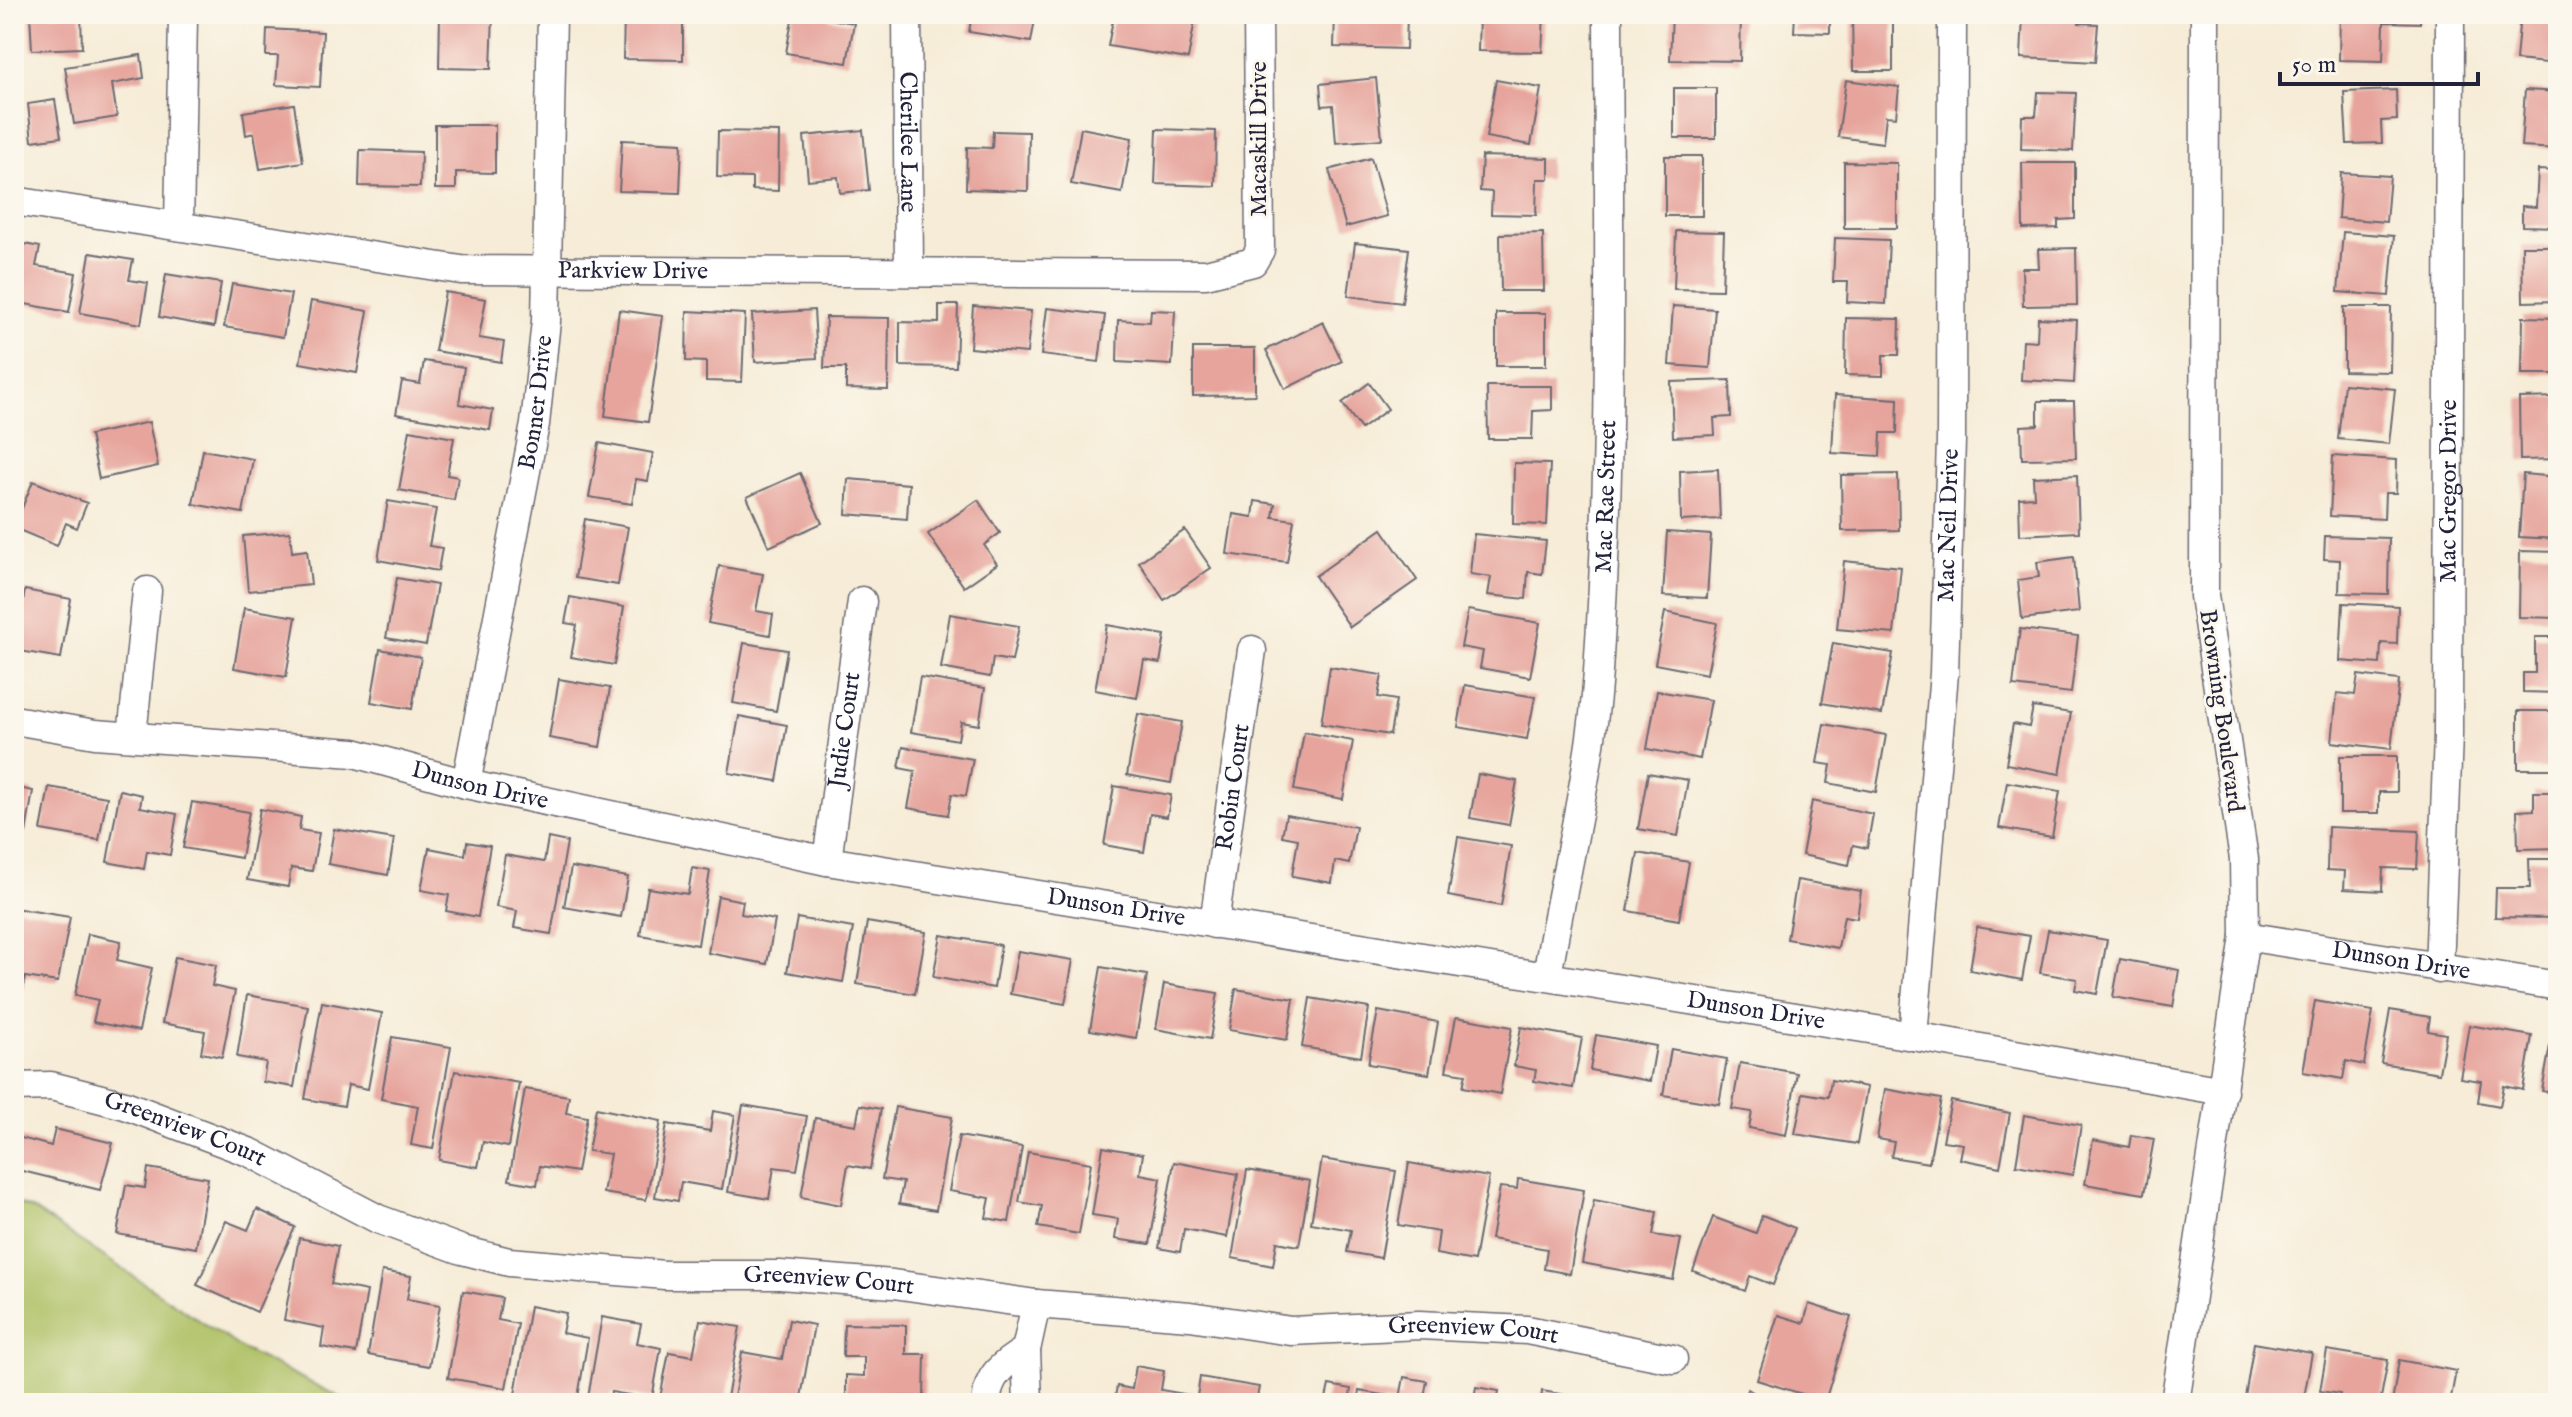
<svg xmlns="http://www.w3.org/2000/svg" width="2572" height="1417" font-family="'IM FELL English',serif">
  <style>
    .grass { fill: #adc063; stroke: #68714f; stroke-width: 2 }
    .building { fill: #e6a49c }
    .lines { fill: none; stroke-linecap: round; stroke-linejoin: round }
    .minor-casing { stroke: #6c6972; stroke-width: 31 }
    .minor { stroke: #fff; stroke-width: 28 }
    .labels { text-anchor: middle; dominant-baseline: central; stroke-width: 6; stroke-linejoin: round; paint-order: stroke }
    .street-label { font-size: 24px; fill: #22223b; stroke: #fbf7ec }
  </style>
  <rect width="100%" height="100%" fill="#fbf7ec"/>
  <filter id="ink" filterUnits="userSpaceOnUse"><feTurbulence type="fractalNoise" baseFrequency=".0125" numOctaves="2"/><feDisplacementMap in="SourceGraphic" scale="16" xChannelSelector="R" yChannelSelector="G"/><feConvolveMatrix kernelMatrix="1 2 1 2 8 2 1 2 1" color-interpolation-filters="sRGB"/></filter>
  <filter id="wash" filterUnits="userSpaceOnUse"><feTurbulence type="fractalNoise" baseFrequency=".006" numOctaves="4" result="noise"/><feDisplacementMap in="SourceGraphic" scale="32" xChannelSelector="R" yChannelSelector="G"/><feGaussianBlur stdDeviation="1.8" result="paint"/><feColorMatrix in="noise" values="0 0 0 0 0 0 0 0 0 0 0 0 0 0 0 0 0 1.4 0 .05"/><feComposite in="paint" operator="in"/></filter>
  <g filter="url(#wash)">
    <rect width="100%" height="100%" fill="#f6ecd7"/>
    <path class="grass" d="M14 1202 34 1210 244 1350 352 1403H14Z"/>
    <g id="blocks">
      <g class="building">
        <path d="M30 14H81L82 48 32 50Z"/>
        <path d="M440 14H493L491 69 439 68Z"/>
        <path d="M624 14H683V60L623 59Z"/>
        <path d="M793 14H830L829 19 854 23 847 63 786 53Z"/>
        <path d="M972 14H1036L1031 42 969 32Z"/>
        <path d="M1114 14H1196L1188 59 1108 46Z"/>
        <path d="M1335 14H1407L1406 49 1334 47Z"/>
        <path d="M1479 14H1544L1542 52 1478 51Z"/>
        <path d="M1672 14H1741L1740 61 1670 60Z"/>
        <path d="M1795 14H1830V33L1794 32Z"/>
        <path d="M1852 14H1893V71H1853Z"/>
        <path d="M2023 14H2080L2079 23 2098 24 2095 62 2021 58Z"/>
        <path d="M2340 14H2420V23L2384 22 2383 61 2339 60Z"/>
        <path d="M2520 14H2558V64L2516 60Z"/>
        <path d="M267 29 323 32 320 87 276 85 278 56H266Z"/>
        <path d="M141 55 144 78 112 84 117 117 74 124 65 67Z"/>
        <path d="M1376 78 1382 139 1336 143 1333 105 1322 106 1320 84Z"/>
        <path d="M1496 80 1541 88 1531 145 1486 137Z"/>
        <path d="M1846 80 1899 87 1896 117 1886 116 1883 143 1838 137Z"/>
        <rect x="1674" y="88" width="42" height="50"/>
        <path d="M2396 90 2397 120 2381 121 2382 143 2347 144 2344 92Z"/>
        <path d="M2525 90 2558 92V149L2521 147Z"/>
        <path d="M2038 92 2076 93 2073 151 2021 149 2022 116H2036Z"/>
        <path d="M55 100 61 137 32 141 28 104Z"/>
        <path d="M294 104 303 162 260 169 254 133 246 135 243 112Z"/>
        <path d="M435 125H495V173L456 172V189H435Z"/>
        <path d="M1081 128 1132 138 1122 193 1071 184Z"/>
        <path d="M1157 129 1216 131 1215 186 1155 184Z"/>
        <path d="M863 130 869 190 840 193 838 177 808 180 804 136Z"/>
        <path d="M718 131 779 132 778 191 752 190V178L717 177Z"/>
        <path d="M993 131 1029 132 1028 191 966 189 967 147 992 148Z"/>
        <path d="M622 140 682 143 680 193 619 191Z"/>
        <path d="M360 150 421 152 420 187 359 186Z"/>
        <path d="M1482 156 1549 158V179H1537L1536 215 1491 214 1492 192 1480 191Z"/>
        <rect x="1665" y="156" width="37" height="60"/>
        <path d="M1371 158 1387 216 1346 227 1329 170Z"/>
        <path d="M1844 162 1897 163V228H1844Z"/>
        <path d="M2022 163H2075V219L2058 220V228L2023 229Z"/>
        <path d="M2538 170 2558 171V227L2522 226V206L2536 207Z"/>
        <path d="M2341 173 2390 176 2386 222 2338 218Z"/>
        <path d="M1676 231 1724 232 1722 290 1674 289Z"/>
        <path d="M2343 232 2394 236 2389 296 2338 292Z"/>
        <path d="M1543 233 1544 291H1501L1500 234Z"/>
        <path d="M1835 238 1889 240 1886 304 1847 302 1848 282H1833Z"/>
        <path d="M20 243 40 247 36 266 76 273 69 312 14 302Z"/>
        <path d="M1355 243 1409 249 1402 303 1348 296Z"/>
        <path d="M2522 246H2558V301L2523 302Z"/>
        <path d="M2076 248 2077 305 2023 306 2022 268H2039L2038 249Z"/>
        <path d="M90 253 133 260 129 280 148 283 141 324 80 313Z"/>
        <path d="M166 274 221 283 214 327 159 317Z"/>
        <path d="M232 284 291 294 283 337 224 327Z"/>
        <path d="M445 292 486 299 479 338 504 342 501 362 435 351Z"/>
        <path d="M311 301 368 311 357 373 300 363Z"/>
        <path d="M939 305H958L956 367 900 366V322L939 323Z"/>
        <path d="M973 306 1031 311 1027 353 970 348Z"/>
        <path d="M1673 306 1715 309 1710 368 1669 365Z"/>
        <path d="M2344 307H2391L2390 372 2344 371Z"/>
        <path d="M1047 308 1105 315 1099 362 1041 355Z"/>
        <path d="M619 310 663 316 648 422 605 416Z"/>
        <path d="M814 310 817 358 755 362 752 314Z"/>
        <path d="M1151 310 1175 311 1172 365 1117 362 1118 320 1150 322Z"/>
        <path d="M687 311 745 314 742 382 706 381V362L686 361Z"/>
        <rect x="1496" y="313" width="50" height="53"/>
        <path d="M826 317 889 318 888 390 846 389V368H824Z"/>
        <path d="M2523 317 2558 318V374H2522Z"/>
        <path d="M1846 318 1900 319 1899 355H1883V376L1845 375Z"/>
        <path d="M2038 318 2077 320 2074 383 2021 380 2023 340 2037 341Z"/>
        <path d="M1323 322 1342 361 1285 389 1266 350Z"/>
        <path d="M1193 348H1255V395L1193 396Z"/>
        <path d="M424 361 464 367 459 404 493 410 490 430 396 414 402 381 420 384Z"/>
        <path d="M1730 380 1731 417 1714 418 1715 435 1673 437 1671 382Z"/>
        <path d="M1369 383 1388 409 1361 429 1342 403Z"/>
        <path d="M2344 384 2395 389 2389 444 2338 439Z"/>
        <path d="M1487 386H1552V410L1533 411 1532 439H1488Z"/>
        <path d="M1835 395 1898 399 1897 433H1881L1880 456 1832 453Z"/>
        <path d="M2558 397V459L2520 460 2519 398Z"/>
        <path d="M2038 401H2074L2076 458 2022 459 2021 426 2038 425Z"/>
        <path d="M149 422 158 466 99 479 90 435Z"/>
        <path d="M410 430 454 438 447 475 458 477 454 500 399 490Z"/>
        <path d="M599 443 653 453 648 481 636 479 632 504 589 497Z"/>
        <path d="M203 450 253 459 243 513 193 504Z"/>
        <path d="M2333 456 2397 460 2396 493H2385L2384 519 2330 516Z"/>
        <path d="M1514 463 1550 464 1547 525 1513 524Z"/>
        <path d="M1718 469 1720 519 1681 521 1680 471Z"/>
        <path d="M800 473 822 523 769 547 747 497Z"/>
        <path d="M1898 474 1899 530 1842 531 1841 475Z"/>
        <path d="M2523 474 2558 477V539L2519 537Z"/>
        <path d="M2077 475 2079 532 2020 535 2019 498 2034 497 2033 477Z"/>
        <path d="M848 479 909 484 907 519 846 514Z"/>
        <path d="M33 481 87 503 77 528 66 523 57 546 14 528Z"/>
        <path d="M978 500 1000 533 984 545 997 564 964 587 928 534Z"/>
        <path d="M388 501 436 509 429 546 442 548 438 571 378 560Z"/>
        <path d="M1255 501 1275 504 1273 517 1294 520 1287 562 1227 554 1233 514 1253 517Z"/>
        <path d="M585 519 628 527 618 585 575 578Z"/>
        <path d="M1382 529 1417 580 1350 627 1315 576Z"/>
        <path d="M1185 530 1211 568 1164 600 1139 562Z"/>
        <path d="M290 532 292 552 307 550 311 585 248 591 243 536Z"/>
        <path d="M1667 532 1711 535 1707 598 1663 596Z"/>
        <path d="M1474 534 1546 541 1542 574 1528 572 1526 599 1488 595 1491 577 1470 574Z"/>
        <path d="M2325 536 2389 538 2388 594 2339 593 2340 560 2324 559Z"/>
        <path d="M2520 551 2558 552V618L2519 617Z"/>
        <path d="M2074 557 2079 612 2022 619 2018 580 2039 577 2037 562Z"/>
        <path d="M1844 561 1901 567 1894 634 1837 629Z"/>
        <path d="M719 566 763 574 756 611 773 614 770 635 708 623Z"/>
        <path d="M397 578 437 585 426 645 386 638Z"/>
        <path d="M25 590 71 599 61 658 14 650Z"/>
        <path d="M570 597 624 607 614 665 571 657 577 625 565 623Z"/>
        <path d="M2343 603 2398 606 2397 644 2381 643 2380 664 2340 661Z"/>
        <path d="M244 608 296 617 286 677 234 668Z"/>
        <path d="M1468 610 1540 623 1530 677 1480 668 1483 651 1461 647Z"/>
        <path d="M1665 612 1717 623 1707 674 1655 664Z"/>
        <path d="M950 614 1019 626 1012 661 993 658 990 677 941 668Z"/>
        <path d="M1107 625 1165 635 1160 663 1144 660 1137 698 1095 690Z"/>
        <path d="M2020 629 2078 636 2071 693 2013 686Z"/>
        <path d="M2535 637H2558V693L2523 692V673H2535Z"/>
        <path d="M744 643 787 650 776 711 733 703Z"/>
        <path d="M1833 643 1893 653 1882 714 1822 703Z"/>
        <path d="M380 649 421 657 412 709 371 702Z"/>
        <path d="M1330 667 1382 675 1378 697 1396 700 1390 735 1321 724Z"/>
        <path d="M2358 675 2399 680 2391 749 2332 742 2337 693 2355 695Z"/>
        <path d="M920 677 985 688 979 725 961 722 958 740 911 732Z"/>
        <path d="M559 679 610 688 600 747 549 738Z"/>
        <path d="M1465 685 1535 697 1527 739 1458 727Z"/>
        <path d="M1657 691 1711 700 1700 759 1647 749Z"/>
        <path d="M2033 707 2071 713 2060 774 2006 764 2013 724 2029 727Z"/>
        <rect x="2518" y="711" width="40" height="58"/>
        <path d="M1138 714 1182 722 1171 783 1127 775Z"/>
        <path d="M739 716 787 725 777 781 729 773Z"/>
        <path d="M1824 724 1886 735 1876 792 1828 783 1831 765 1817 763Z"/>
        <path d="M1304 732 1353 741 1343 799 1294 790Z"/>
        <path d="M903 747 973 759 966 796 952 794 948 815 908 808 915 771 899 768Z"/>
        <path d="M2340 756H2397V792H2379V813H2340Z"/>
        <path d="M1648 773 1688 780 1678 836 1638 829Z"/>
        <path d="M1478 774 1517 781 1509 825 1470 818Z"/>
        <path d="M2007 782 2060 791 2052 837 1999 828Z"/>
        <path d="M1114 786 1171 795 1167 817 1150 814 1144 852 1104 845Z"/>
        <path d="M14 787 33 791 26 832 14 830Z"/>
        <path d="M49 787 107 797 99 840 41 830Z"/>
        <path d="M120 790 142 795 140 807 177 814 170 855 147 851 144 869 107 862Z"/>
        <path d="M2534 792H2558V848L2518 849 2517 811 2534 810Z"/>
        <path d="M1812 801 1873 814 1867 848 1853 845 1849 865 1802 855Z"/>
        <path d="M192 802 249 812 241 858 183 848Z"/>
        <path d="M260 809 301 817 299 830 319 833 312 871 291 868 288 887 247 880Z"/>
        <path d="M1286 815 1356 827 1349 864 1335 861 1332 883 1292 876 1298 839 1282 836Z"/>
        <path d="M2328 827 2419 831 2417 869 2383 868 2382 891 2344 889 2345 871 2327 870Z"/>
        <path d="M334 829 394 839 388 875 328 864Z"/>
        <path d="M1458 837 1511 846 1501 906 1448 896Z"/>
        <path d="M548 838 567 842 551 934 514 928 517 911 496 907 505 855 544 862Z"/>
        <path d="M467 842 490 846 478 917 446 911 449 895 421 890 429 848 465 855Z"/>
        <path d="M1638 853 1689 862 1679 920 1628 911Z"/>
        <path d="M2529 859H2558V918L2495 917 2496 888H2530Z"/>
        <path d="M571 867 628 877 621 917 564 907Z"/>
        <path d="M692 868 710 871 698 945 640 935 648 888 688 894Z"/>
        <path d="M1797 880 1861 891 1857 918 1844 916 1838 948 1787 939Z"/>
        <path d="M718 896 743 901 741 914 775 920 767 964 708 953Z"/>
        <path d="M14 908 70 917 58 982 25 977 22 995 14 993Z"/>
        <path d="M797 918 853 928 843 982 787 972Z"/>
        <path d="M867 922 926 932 915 994 857 984Z"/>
        <path d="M1977 927 2030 936 2022 980 1970 970Z"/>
        <path d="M2048 930 2107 940 2097 994 2075 990 2077 979 2040 973Z"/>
        <path d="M88 934 121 941 117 960 152 968 139 1031 93 1022 98 1000 75 995Z"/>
        <path d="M941 935 1001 945 994 988 933 977Z"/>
        <path d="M1018 951 1073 960 1065 1004 1010 994Z"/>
        <path d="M175 957 216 965 212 986 235 991 222 1057 201 1053 205 1031 162 1023Z"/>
        <path d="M2120 959 2179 970 2173 1007 2113 997Z"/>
        <path d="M1101 967 1147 975 1136 1038 1090 1030Z"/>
        <path d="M1164 984 1218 993 1210 1039 1156 1029Z"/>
        <path d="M1236 989 1294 999 1287 1040 1229 1030Z"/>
        <path d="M247 995 308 1006 294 1087 263 1082 266 1062 237 1057Z"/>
        <path d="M1310 998 1369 1008 1361 1057 1302 1047Z"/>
        <path d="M2315 1001 2373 1011 2364 1065 2346 1061 2343 1079 2303 1072Z"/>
        <path d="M322 1002 382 1013 368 1089 348 1085 344 1106 305 1099Z"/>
        <path d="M2390 1010 2430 1017 2428 1031 2446 1034 2439 1073 2381 1063Z"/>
        <path d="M1378 1011 1438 1022 1429 1074 1368 1064Z"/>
        <path d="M1456 1017 1512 1027 1500 1094 1463 1087 1466 1074 1446 1071Z"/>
        <path d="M2469 1025 2532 1036 2523 1090 2504 1086 2500 1106 2478 1102 2481 1081 2460 1078Z"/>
        <path d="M1521 1027 1582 1038 1573 1088 1534 1081 1536 1070 1514 1066Z"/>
        <path d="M1596 1035 1656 1046 1650 1081 1590 1070Z"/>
        <path d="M392 1037 451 1047 433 1149 411 1145 418 1106 381 1099Z"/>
        <path d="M2551 1040 2558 1041V1094L2542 1091Z"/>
        <path d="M1671 1049 1727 1059 1719 1104 1663 1095Z"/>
        <path d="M1740 1063 1797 1073 1786 1135 1749 1128 1752 1112 1732 1109Z"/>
        <path d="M455 1071 519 1083 508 1147 483 1142 478 1167 439 1160Z"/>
        <path d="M1831 1080 1867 1087 1857 1144 1795 1134 1803 1093 1828 1097Z"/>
        <path d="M525 1089 569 1096 566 1113 587 1117 577 1172 540 1166 537 1185 509 1180Z"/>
        <path d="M1885 1089 1941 1099 1929 1163 1891 1157 1894 1142 1877 1139Z"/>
        <path d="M1951 1101 2010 1113 2000 1167 1960 1159 1963 1144 1943 1141Z"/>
        <path d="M743 1105 807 1116 797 1170 774 1167 769 1199 728 1192Z"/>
        <path d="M860 1105 881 1109 870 1169 848 1165 841 1205 801 1197 815 1118 856 1125Z"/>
        <path d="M895 1107 952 1117 936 1210 899 1204 903 1182 882 1179Z"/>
        <path d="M596 1108 661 1121 646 1200 603 1193 610 1154 588 1151Z"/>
        <path d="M713 1111 735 1115 722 1189 681 1182 678 1201 655 1197 667 1124 710 1131Z"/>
        <path d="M2024 1115 2081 1125 2073 1175 2016 1165Z"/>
        <path d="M55 1129 113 1143 100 1190 14 1169V1136L51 1146Z"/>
        <path d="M2131 1135 2154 1139 2144 1194 2085 1184 2093 1140 2129 1147Z"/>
        <path d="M959 1136 1022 1147 1009 1222 986 1218 990 1198 949 1191Z"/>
        <path d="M1103 1147 1143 1154 1140 1174 1161 1178 1150 1244 1115 1239 1118 1219 1092 1215Z"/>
        <path d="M1028 1152 1091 1163 1079 1234 1038 1227 1042 1206 1019 1202Z"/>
        <path d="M1322 1159 1396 1171 1381 1258 1347 1252 1351 1230 1311 1223Z"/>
        <path d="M1174 1162 1238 1174 1227 1237 1184 1229 1180 1252 1159 1248Z"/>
        <path d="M1409 1163 1489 1177 1474 1261 1436 1254 1439 1232 1398 1225Z"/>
        <path d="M148 1168 208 1178 196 1248 117 1234 126 1185 145 1188Z"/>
        <path d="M1247 1170 1310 1181 1299 1246 1277 1242 1273 1266 1232 1258Z"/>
        <path d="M1518 1179 1584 1190 1570 1274 1544 1269 1547 1249 1491 1239 1500 1187 1517 1189Z"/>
        <path d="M1594 1200 1657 1212 1653 1235 1681 1239 1673 1280 1582 1263Z"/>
        <path d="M257 1209 295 1227 257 1312 197 1285 226 1221 248 1230Z"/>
        <path d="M1762 1215 1795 1228 1773 1285 1750 1276 1745 1291 1693 1271 1713 1217 1756 1233Z"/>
        <path d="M299 1238 338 1246 331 1284 367 1291 356 1353 321 1347 324 1328 284 1320Z"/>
        <path d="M382 1271 411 1276 407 1299 440 1305 429 1366 368 1355Z"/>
        <path d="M463 1291 502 1298 498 1320 518 1324 506 1388 448 1378Z"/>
        <path d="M1809 1304 1851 1317 1825 1401 1757 1380 1778 1315 1804 1323Z"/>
        <path d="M530 1306 566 1313 562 1333 588 1338 577 1403 514 1400Z"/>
        <path d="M602 1317 641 1324 637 1343 661 1348 652 1399 611 1392 609 1403H587Z"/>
        <path d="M700 1320 740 1327 726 1403H659L669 1352 693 1356Z"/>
        <path d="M789 1320 814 1325 800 1403H733L742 1352 782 1359Z"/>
        <path d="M844 1324 906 1325V1354H925L924 1397 846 1396V1375L864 1376V1357H843Z"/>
        <path d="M2254 1343 2312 1353 2303 1403H2244Z"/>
        <path d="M2327 1350 2388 1360 2380 1403H2338L2340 1394 2320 1391Z"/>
        <path d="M2399 1360 2456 1371 2450 1403H2392Z"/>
        <path d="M1136 1366 1164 1371 1161 1390 1190 1395 1188 1403H1114L1117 1386 1132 1389Z"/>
        <path d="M1200 1377 1259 1387 1256 1403H1196Z"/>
        <path d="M1404 1377 1427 1381 1423 1403H1357L1359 1391 1400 1398Z"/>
        <path d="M1329 1385 1351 1389 1349 1403H1325Z"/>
        <path d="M1476 1387 1499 1391 1497 1403H1473Z"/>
        <path d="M1748 1389 1769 1403H1738Z"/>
        <path d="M1542 1391 1566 1395 1565 1403H1541Z"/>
      </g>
    </g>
  </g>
  <g filter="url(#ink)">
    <use href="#blocks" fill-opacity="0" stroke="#6c6972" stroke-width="2"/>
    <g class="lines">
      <g class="minor-casing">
        <g id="minor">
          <path id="s1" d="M907 14 909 271"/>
          <path id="s2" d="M14 201 461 270 1206 274 1253 262 1260 250 1258 14"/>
          <path d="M179 225 183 18"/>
          <path id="s3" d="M14 720 95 734 354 753 466 784 827 861 1913 1036 2223 1091"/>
          <path d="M132 736 147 591"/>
          <path id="s4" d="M466 784 535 424 546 321 552 14"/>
          <path id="s5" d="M827 861 862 601"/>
          <path id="s6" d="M1214 924 1252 650"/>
          <path id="s7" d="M2245 936 2558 986"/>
          <path id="s8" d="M2439 969 2448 735 2450 14"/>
          <path id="s9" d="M1547 976C1564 875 1591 774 1598 672 1613 454 1609 233 1608 14"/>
          <path id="s10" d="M1913 1036 1944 673 1951 440 1952 14"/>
          <path id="s11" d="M14 1087 51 1086 125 1105 251 1153 378 1219 462 1250 509 1262 665 1275H780L893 1284 1036 1304 1190 1316 1291 1331 1419 1325 1527 1330 1673 1359"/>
          <path d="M987 1403C986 1376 1004 1363 1026 1350"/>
          <path d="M1028 1403 1026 1350 1036 1304"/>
          <path d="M2175 1403 2245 936 2244 859 2204 596 2205 14"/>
        </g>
      </g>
      <use href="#minor" class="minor"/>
    </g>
  </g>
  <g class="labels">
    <g class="street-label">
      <text transform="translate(1259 139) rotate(-90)">Macaskill Drive</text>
      <text stroke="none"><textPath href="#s1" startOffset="128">Cherilee Lane</textPath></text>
      <text stroke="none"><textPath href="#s2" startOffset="624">Parkview Drive</textPath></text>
      <text stroke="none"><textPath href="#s4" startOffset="388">Bonner Drive</textPath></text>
      <text stroke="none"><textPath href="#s8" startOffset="478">Mac Gregor Drive</textPath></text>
      <text stroke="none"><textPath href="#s9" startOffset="484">Mac Rae Street</textPath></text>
      <text stroke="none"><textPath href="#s10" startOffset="512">Mac Neil Drive</textPath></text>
      <text transform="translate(2221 711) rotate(82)">Browning Boulevard</text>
      <text stroke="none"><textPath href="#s5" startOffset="132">Judie Court</textPath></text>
      <text stroke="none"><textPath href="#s3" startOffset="472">Dunson Drive</textPath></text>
      <text stroke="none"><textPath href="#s6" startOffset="138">Robin Court</textPath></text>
      <text stroke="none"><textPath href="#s3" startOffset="1120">Dunson Drive</textPath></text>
      <text stroke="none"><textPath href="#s7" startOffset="158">Dunson Drive</textPath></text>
      <text stroke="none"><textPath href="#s3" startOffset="1768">Dunson Drive</textPath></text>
      <text stroke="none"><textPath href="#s11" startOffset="178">Greenview Court</textPath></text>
      <text stroke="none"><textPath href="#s11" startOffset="850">Greenview Court</textPath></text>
      <text stroke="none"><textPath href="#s11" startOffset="1498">Greenview Court</textPath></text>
    </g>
  </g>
  <rect width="2572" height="1417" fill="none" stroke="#fbf7ec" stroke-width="48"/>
  <path d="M2280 72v12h198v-12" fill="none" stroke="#22223b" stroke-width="4"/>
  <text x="2292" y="72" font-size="24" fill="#22223b" stroke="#fbf7ec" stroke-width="6" paint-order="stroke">50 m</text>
</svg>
